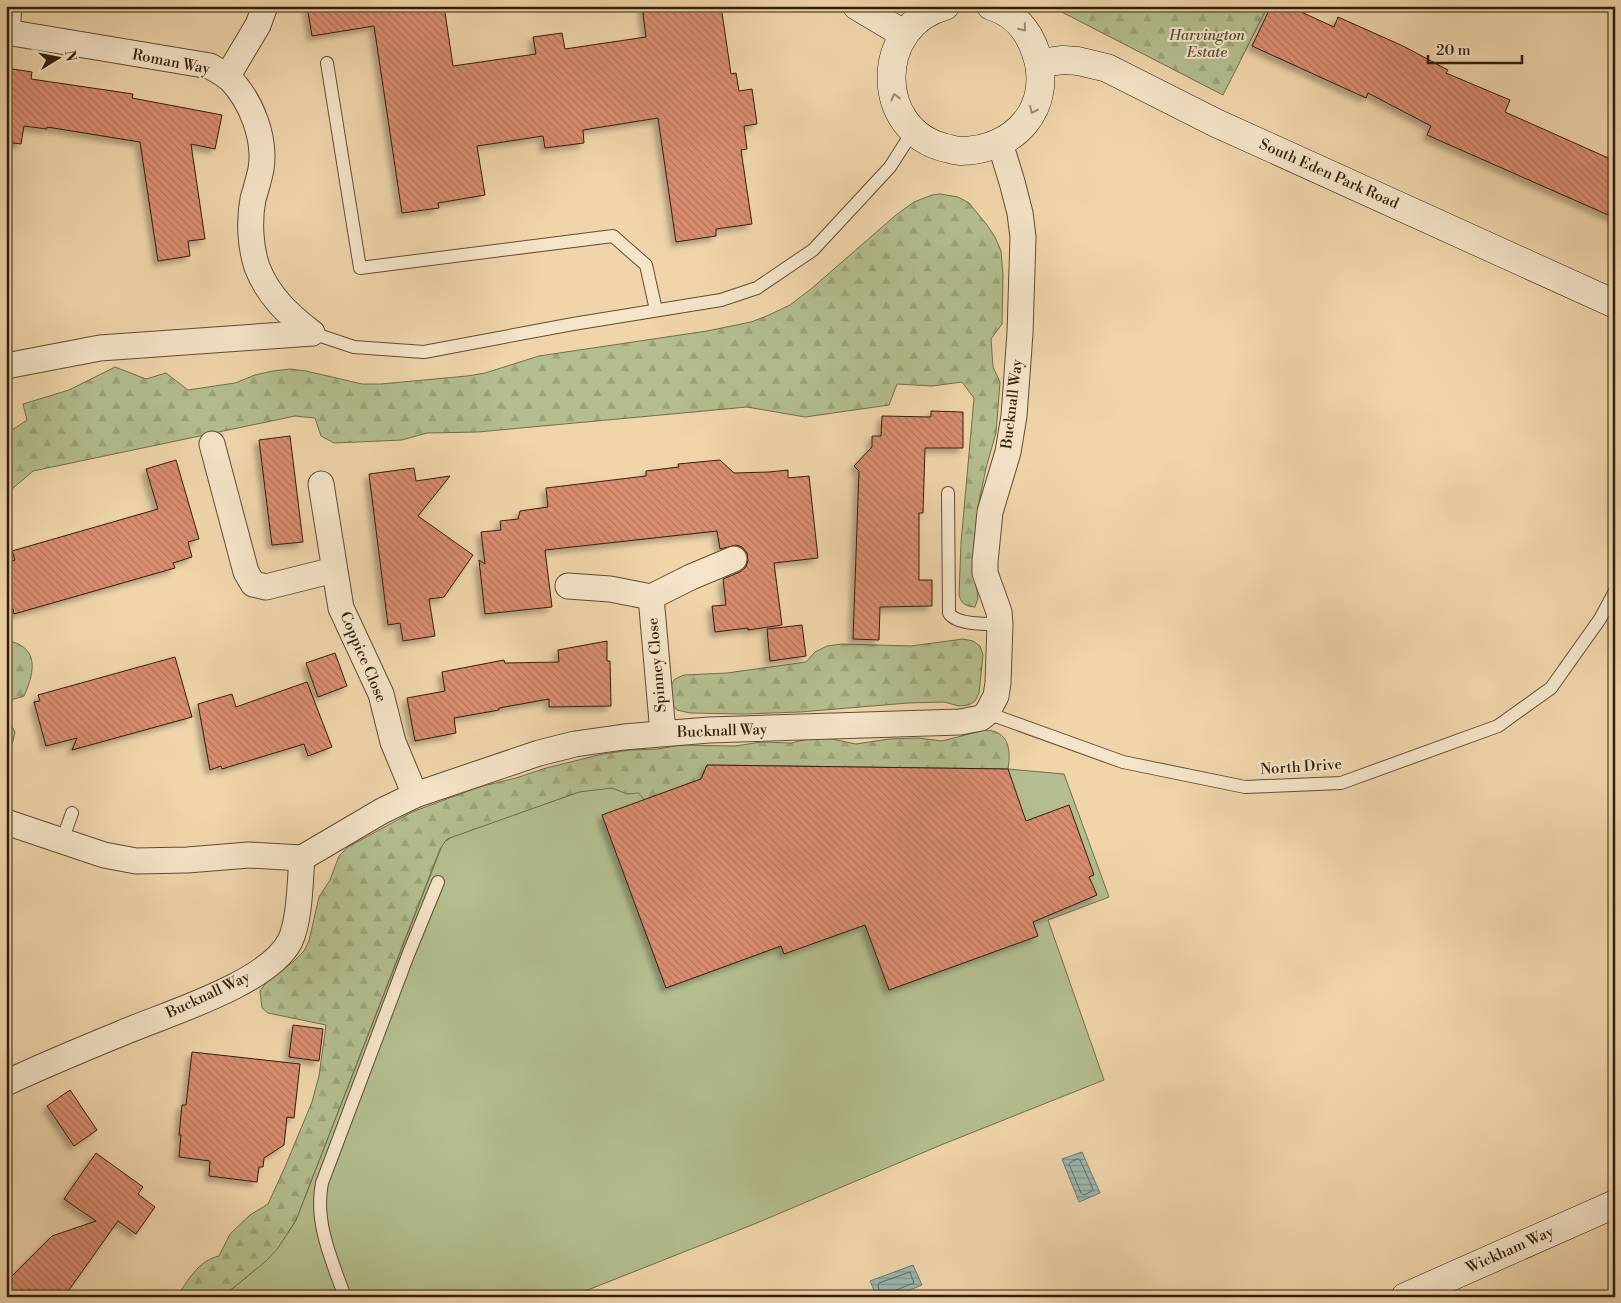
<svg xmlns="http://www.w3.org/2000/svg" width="1621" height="1303" font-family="'Libre Bodoni',serif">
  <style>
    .green { fill: #b4be8e; stroke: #726e4c }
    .forest { fill: url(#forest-firs); stroke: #726e4c }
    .water { fill: url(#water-rules); stroke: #717a6e }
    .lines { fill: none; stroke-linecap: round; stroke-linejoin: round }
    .shore { stroke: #666b5d; stroke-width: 1 }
    .building { fill: url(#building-back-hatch); stroke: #311f09; filter: url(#shadow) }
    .lane-casing { stroke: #614c32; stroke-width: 14 }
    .street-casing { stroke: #614c32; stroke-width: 27 }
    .secondary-casing { stroke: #311f09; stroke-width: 29 }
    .lane { stroke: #f5e4c8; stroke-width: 12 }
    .street { stroke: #f5e4c8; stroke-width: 25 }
    .secondary { stroke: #f5e4c8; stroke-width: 28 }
    .oneway { stroke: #9d8b72 }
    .labels { text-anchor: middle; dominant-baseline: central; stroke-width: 4; stroke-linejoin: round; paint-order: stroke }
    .park-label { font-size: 15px; font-style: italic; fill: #584f31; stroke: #f5e4c8 }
    .street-label { font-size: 15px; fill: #311f09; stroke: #f5e4c8 }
  </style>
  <defs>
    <pattern id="forest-firs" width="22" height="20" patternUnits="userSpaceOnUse" patternTransform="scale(1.25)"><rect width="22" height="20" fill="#b4be8e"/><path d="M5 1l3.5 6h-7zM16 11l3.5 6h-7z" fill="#9ba379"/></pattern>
    <pattern id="water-rules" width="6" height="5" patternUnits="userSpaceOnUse" patternTransform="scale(1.25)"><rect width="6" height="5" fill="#9cb7b1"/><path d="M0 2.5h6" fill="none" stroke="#80948e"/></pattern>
    <pattern id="building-back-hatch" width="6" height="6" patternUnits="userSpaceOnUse" patternTransform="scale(1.25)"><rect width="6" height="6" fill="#db8d72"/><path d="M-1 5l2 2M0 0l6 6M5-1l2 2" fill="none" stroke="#b2735c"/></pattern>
    <filter id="shadow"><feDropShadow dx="-4.5" dy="4.5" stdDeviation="2.5" flood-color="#0004"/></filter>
  </defs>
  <rect width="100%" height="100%" fill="#f0d5ab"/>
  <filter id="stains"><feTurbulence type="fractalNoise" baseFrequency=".004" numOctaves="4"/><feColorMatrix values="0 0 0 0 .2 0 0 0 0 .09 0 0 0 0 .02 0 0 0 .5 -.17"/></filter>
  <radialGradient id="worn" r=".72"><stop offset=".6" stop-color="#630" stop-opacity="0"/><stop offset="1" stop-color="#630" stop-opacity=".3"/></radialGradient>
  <path class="green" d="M707 765 1008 769 1064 774 1109 897 1048 920 1104 1080 941 1145 752 1225 570 1297H222C254 1271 275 1256 296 1220L443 843 453 836 579 792Z"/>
  <g class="forest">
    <path d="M1050 6H1268L1223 95Z"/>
    <path d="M940 194 958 197 969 203 987 225 995 237 1001 251 1003 275 1002 324 991 339 993 367 1000 382 996 433 986 468 978 507 974 543V571L978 598 975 607C966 606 962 605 959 595L961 543 974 398 962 382 932 386 897 384 889 405 805 417 747 407 478 432 427 433 402 440 334 443 321 436 315 418 295 416 33 471 11 490 6 499V434L27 420 23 404 69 390 115 367 146 379 166 373 188 390 235 383 255 375 273 371 290 369 306 371 362 384H381L467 376 485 373 539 356 707 331 751 322 769 315 790 305 811 289 896 215 914 202 932 195Z"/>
    <path d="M6 637C10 642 15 642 20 645 40 656 31 680 24 696L11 700 6 709Z"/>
    <path d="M963 639 973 641 980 646 983 655 979 693 975 701 969 705 959 706 944 702 908 703 800 712 744 714 690 713 677 710 672 704 670 687 675 679 684 675 727 673 806 662 815 652 827 646 842 644 911 646Z"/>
    <path d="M6 716 15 732 6 771Z"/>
    <path d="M985 730C1009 731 1011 749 1008 769L707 765 701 779 644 800 639 793 627 794 612 788 579 792 447 839 440 849 296 1220 278 1248 265 1262 222 1297H177C187 1281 199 1260 219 1256L230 1234 250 1215 268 1204 285 1167 312 1102 319 1076 326 1025 268 1013 262 1008 260 991 266 983 294 961 304 951 309 941 319 897 330 880 339 856 348 847 412 812 479 787 516 778 546 768 603 754 631 750 658 749 680 745 735 746 762 742 791 743 808 739 827 738 856 744 889 739 919 738 942 741Z"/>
  </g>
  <g class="water">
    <path d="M1082 1152 1100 1193 1079 1202 1062 1159Z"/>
    <path d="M913 1265 922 1285 893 1297H877L870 1281Z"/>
  </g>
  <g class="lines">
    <g class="shore">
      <path d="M1078 1159 1080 1160 1093 1189 1092 1191 1084 1195 1081 1193 1069 1164 1071 1162Z"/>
      <path d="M881 1297 878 1286 879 1283 910 1272 914 1283 896 1290 894 1297"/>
    </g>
  </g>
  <g class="building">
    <path d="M307 6H444L453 66 536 54 533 37 562 33 565 49 646 37 642 6H721L731 74 736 73 739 91 752 89 757 124 744 126 747 149 741 150 752 224 716 229V236L676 242 658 118 583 130 584 143 545 148 543 136 477 146 485 195 438 203 439 208 402 213 374 26 312 36Z"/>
    <path d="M1271 6H1288L1334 27 1338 17 1403 46 1448 70 1446 73 1510 100 1505 112 1615 161V218L1427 135 1431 126 1368 93 1366 98 1252 46Z"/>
    <path d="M6 68 32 72 31 79 133 94 132 98 222 115 215 149 191 144 205 239 188 241 190 256 158 261 140 142 47 127V129L24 126 21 144 6 142Z"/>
    <path d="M931 411 963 412V448H925L923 513H919V580H932V606L880 607 879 640 853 639 859 471 854 466 872 447V436H881L882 416 931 417Z"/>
    <path d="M290 436 303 542 272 545 259 440Z"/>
    <path d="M176 460 199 539 188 542 192 557 173 563 175 568 14 614 13 609 6 610V563L15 560 12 551 158 509 146 469Z"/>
    <path d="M720 460 734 473 769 472 788 470V478L809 476 818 558 774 563 782 625 748 630V628L715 632 712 606 726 605 723 579 740 572 746 567 748 560 747 553 742 547 736 545 720 549 717 531 545 550 552 607 485 614 479 560 485 564 481 532 501 530 500 521 518 519 520 511 548 507 546 488 646 476V471L679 467 678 464Z"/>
    <path d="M414 468 416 481 450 476 418 516 473 555 444 597 429 599 435 636 403 641 400 623 388 625 369 474Z"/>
    <path d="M802 625 806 656 770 661 767 629Z"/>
    <path d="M607 641V661H610L611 706 549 707V699L499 708V710L454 718 456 733 415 741 407 698 445 691 442 672 504 660 505 663 559 662 558 650Z"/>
    <path d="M335 653 347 686 318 697 306 663Z"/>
    <path d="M175 657 192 717 72 750 77 738 46 746 34 702 40 701 38 695Z"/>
    <path d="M307 682 332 747 308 756 304 744 222 769 221 766 210 770 198 704 232 694 236 707Z"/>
    <path d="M707 765 1008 769 1026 821 1069 805 1094 875 1089 877 1097 895 1033 922 1038 936 889 990 865 925 784 954 781 946 666 988 602 815 701 779Z"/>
    <path d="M293 1025 323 1029 319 1061 289 1057Z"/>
    <path d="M192 1052 300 1064 294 1118 287 1117 284 1145 264 1158 263 1167H259L257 1182 209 1176 210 1161 179 1157 181 1135H179L182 1105H186Z"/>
    <path d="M70 1090 97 1130 74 1146 47 1106Z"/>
    <path d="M96 1153 143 1187 138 1194 155 1207 136 1234 118 1221 64 1297H6V1282L52 1236 96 1221 64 1199Z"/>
  </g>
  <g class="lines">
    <g class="lane-casing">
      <g id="lane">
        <path d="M327 63 360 268 613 236 646 265 656 310"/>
        <path d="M312 333 354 347 424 352 573 324 721 300 757 288 813 250 890 167 913 131"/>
        <path d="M948 493 949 613C956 625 987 624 1000 624"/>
        <path d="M987 713 1123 762 1245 787 1341 783 1498 726 1551 688 1600 619 1615 591"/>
        <path d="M62 841 72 813"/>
        <path d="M345 1297C332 1261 314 1222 322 1183L408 955 438 882"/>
      </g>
    </g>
    <g class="street-casing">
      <g id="street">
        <path d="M6 32 210 66C216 70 223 73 229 78 251 100 266 138 261 169 259 179 256 189 253 199 249 220 250 246 257 267 268 296 289 315 312 333"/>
        <path d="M7 32 9 6"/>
        <path d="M227 77 258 25 265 6"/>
        <path d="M6 366 100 348 312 333"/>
        <path d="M212 444 246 572 253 584 266 587 334 570"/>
        <path d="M321 484 341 608 381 694 393 742 415 795"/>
        <path d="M568 586 610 589 651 597"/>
        <path d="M663 733 651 597 691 577 734 559"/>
        <path d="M6 822 104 855 136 861 187 860 249 855 302 858"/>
        <path d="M302 858 382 811 415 795 539 753 575 744 624 737 709 730 960 722 981 718 987 713 996 696 998 683 1000 624 999 612 985 573V562L990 512 1008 452 1014 416 1020 333 1023 237 1020 213 1012 182 1000 143"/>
        <path d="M6 1083C44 1065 83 1049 122 1033 166 1014 268 984 290 941 300 920 300 881 302 858"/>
      </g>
    </g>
    <g class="secondary-casing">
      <g id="secondary">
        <path d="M857 6 904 34"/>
        <path d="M945 6C874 25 873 131 946 148 950 149 956 151 960 151 1015 151 1054 107 1036 53 1029 31 1014 13 991 6"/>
        <path d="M1040 63 1063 60 1078 61 1107 68 1216 123 1615 304"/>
        <path d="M1405 1297 1615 1204"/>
      </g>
    </g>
    <use href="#lane" class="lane"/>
    <use href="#street" class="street"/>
    <use href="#secondary" class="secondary"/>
  </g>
  <defs><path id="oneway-chevron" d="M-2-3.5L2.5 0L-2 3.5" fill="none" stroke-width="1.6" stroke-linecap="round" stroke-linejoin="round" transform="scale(1.25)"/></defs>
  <g class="oneway">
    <use href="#oneway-chevron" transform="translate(1023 28) rotate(51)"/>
    <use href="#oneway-chevron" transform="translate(895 97) rotate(-104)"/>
    <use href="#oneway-chevron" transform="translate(1033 110) rotate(115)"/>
  </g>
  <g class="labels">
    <g class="park-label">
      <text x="1207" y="35">Harvington<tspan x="1207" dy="17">Estate</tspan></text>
    </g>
    <g class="street-label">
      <text transform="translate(171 62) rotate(11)">Roman Way</text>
      <text transform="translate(1329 174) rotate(24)">South Eden Park Road</text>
      <text transform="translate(1012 404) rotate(-83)">Bucknall Way</text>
      <text transform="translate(363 657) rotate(67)">Coppice Close</text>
      <text transform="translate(657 665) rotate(-95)">Spinney Close</text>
      <text transform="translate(722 731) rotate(-2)">Bucknall Way</text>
      <text transform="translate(1301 767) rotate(-4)">North Drive</text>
      <text transform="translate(208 995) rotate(-25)">Bucknall Way</text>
      <text transform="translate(1510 1250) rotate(-24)">Wickham Way</text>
    </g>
  </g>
  <rect width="1621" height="1303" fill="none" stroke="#f0d5ab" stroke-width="25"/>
  <rect x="8" y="8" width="1606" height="1288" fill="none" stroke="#311f09" stroke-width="2.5"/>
  <rect x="12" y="12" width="1596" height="1278" fill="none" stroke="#311f09"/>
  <g transform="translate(58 58) rotate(80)" stroke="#f5e4c8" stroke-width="4" paint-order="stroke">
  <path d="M0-4L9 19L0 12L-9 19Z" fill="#311f09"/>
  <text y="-8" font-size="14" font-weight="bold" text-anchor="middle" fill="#311f09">N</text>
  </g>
  <path d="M1428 55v8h94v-8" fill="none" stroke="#311f09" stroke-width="2.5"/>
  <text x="1436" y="55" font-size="15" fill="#311f09" stroke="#f5e4c8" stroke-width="4" paint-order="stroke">20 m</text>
  <rect width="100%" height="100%" filter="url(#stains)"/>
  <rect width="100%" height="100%" fill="url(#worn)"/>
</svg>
